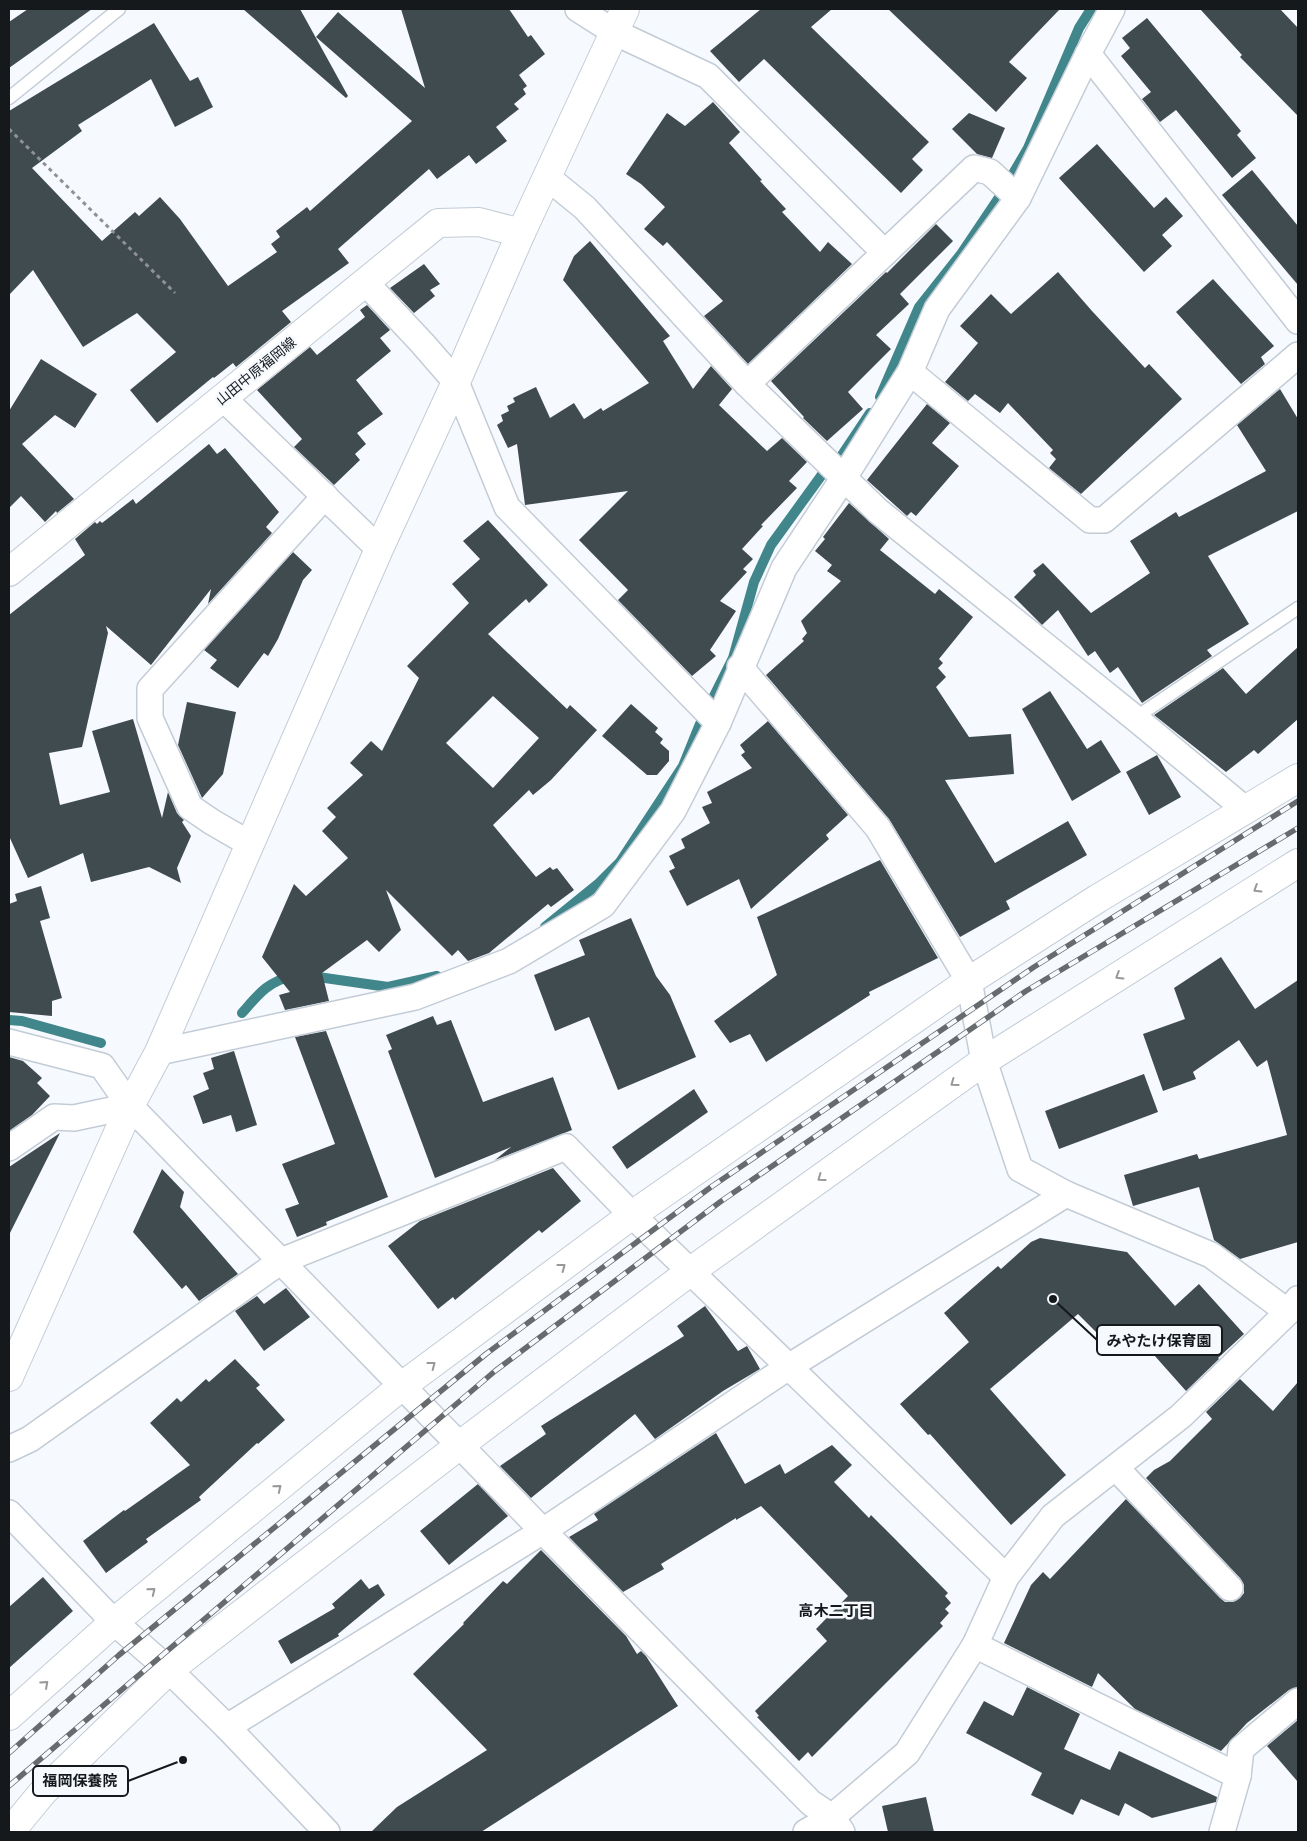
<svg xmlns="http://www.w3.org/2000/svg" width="1307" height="1841" font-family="Jost,'Noto Sans JP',sans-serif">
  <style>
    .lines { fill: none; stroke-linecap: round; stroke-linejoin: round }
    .stream { stroke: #40868b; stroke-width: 10 }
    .building { fill: #404b50; fill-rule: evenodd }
    .service-casing { stroke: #c3ccd6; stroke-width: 15 }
    .minor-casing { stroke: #c3ccd6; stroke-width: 28 }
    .tertiary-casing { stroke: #c3ccd6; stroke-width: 30 }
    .secondary-casing { stroke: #c3ccd6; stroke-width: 30 }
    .path { stroke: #8e9296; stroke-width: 3; stroke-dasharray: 4 4; stroke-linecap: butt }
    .service { stroke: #fff; stroke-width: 12 }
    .minor { stroke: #fff; stroke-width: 25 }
    .tertiary { stroke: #fff; stroke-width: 28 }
    .secondary { stroke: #fff; stroke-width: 28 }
    .rail-casing { stroke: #676b6e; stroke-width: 5.5 }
    .rail { stroke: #f6fafe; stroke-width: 4; stroke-dasharray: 11; stroke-linecap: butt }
    .oneway { stroke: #969899 }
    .labels { text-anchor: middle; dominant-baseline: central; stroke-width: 5; stroke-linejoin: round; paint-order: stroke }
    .street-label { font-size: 14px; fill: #15191c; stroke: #f6fafe }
    .neighbourhood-label { font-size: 15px; font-weight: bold; fill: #15191c; stroke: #f6fafe }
    .leader { fill: none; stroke: #15191c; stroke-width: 2 }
    .callout-dot { fill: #15191c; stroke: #f6fafe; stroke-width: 2 }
    .callout { fill: #f6fafe; stroke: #15191c; stroke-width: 2 }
    .callout-label { font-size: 15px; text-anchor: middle; font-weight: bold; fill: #15191c }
  </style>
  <rect width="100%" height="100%" fill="#f6fafe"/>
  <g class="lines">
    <g class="stream">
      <path d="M880 397 919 307 961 254 1000 196 1028 148 1079 28 1091 9"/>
      <path d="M545 927 598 884 620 862 683 766 700 724 733 658 754 582 771 545 821 476 840 458 870 413"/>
      <path d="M311 976 388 987 437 976"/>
      <path d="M242 1013C258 995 267 982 292 976"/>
      <path d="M9 1020 22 1021 101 1043"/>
    </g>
  </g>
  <g class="building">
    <path d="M28 9H92L9 68V22Z"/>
    <path d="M243 9H300L348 96 346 98Z"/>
    <path d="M401 9H509L528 37 531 35 545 54 519 75 527 86 523 89 526 94 514 104 519 109 496 127 507 141 476 164 469 155 437 179 429 169 338 249 349 263 282 311 291 322 236 367 233 363 214 378 213 377 157 423 130 390 176 352 137 313 83 347 33 270 9 295V111L154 23 190 81 198 77 213 107 175 127 151 79 78 125 82 131 32 168 102 241 135 212 139 216 160 197 180 219 228 286 277 252 271 244 280 237 276 231 307 207 310 211 412 121 316 37 338 12 425 88Z"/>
    <path d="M761 9H832L811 27 929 142 912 159 923 170 901 193 764 59 739 82 710 51Z"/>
    <path d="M888 9H1060L1009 62 1027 78 996 112Z"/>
    <path d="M1200 9H1280L1298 28V116L1240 57 1242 55Z"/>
    <path d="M1147 18 1241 131 1237 135 1256 158 1232 178 1176 110 1160 122 1142 99 1151 92 1121 56 1130 48 1122 38Z"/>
    <path d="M713 102 740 132 729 143 762 180 760 181 786 209 782 212 820 252 828 242 852 264 748 364 704 316 723 301 667 242 663 246 644 229 665 207 641 184 626 174 667 113 685 126Z"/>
    <path d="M969 113 1005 128 992 158 977 154 952 129Z"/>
    <path d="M1097 144 1154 208 1166 197 1183 216 1162 235 1172 246 1144 272 1059 178Z"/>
    <path d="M1252 170 1298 226V285L1222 195Z"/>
    <path d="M936 224 953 241 900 294 909 304 876 335 891 349 848 392 863 409 827 441 803 418 804 417 771 381 886 272 887 273Z"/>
    <path d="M590 241 670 336 663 341 693 389 711 366 732 389 719 405 767 451 782 438 807 462 789 481 797 488 761 525 763 526 742 549 753 559 743 569 747 572 720 601 736 611 710 650 716 656 692 676 618 600 628 590 579 540 628 491 525 505 517 444 508 448 497 425 503 421 501 415 509 411 507 406 515 402 513 398 536 387 550 418 574 403 584 419 601 408 603 411 649 383 563 280 574 256Z"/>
    <path d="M424 264 440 284 430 290 435 296 414 313 390 288Z"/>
    <path d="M1058 272 1092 311 1145 368 1149 364 1182 399 1081 494 1049 468 1056 459 1050 453 1053 450 1008 403 1000 413 975 394 968 401 945 382 978 343 960 326 991 294 1011 314Z"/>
    <path d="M1213 279 1274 346 1261 357 1265 364 1241 384 1176 312Z"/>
    <path d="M367 305 390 330 380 338 391 351 356 380 383 414 357 433 366 444 355 454 360 460 334 485 294 447 302 439 257 390 310 347 317 355 365 317 360 310Z"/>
    <path d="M41 359 97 394 75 428 55 415 22 444 74 499 57 513 56 511 45 522 21 496 9 508V411Z"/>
    <path d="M1280 389 1298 419V511L1208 556 1249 624 1207 650 1212 656 1142 703 1118 667 1110 673 1095 651 1088 656 1058 610 1042 625 1014 597 1036 575 1033 571 1043 563 1091 613 1150 573 1130 541 1176 512 1179 517 1266 471 1237 425Z"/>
    <path d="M927 404 950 423 932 443 959 466 916 516 911 512 907 516 867 480Z"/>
    <path d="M209 444 217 454 225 448 279 512 266 527 272 533 208 604 211 589 151 665 106 626 108 633 82 747 49 753 60 805 110 792 92 731 133 719 162 818 168 792 177 813 184 820 182 822 191 836 177 868 181 883 149 867 91 882 83 853 28 878 9 836V615L85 555 75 539 95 522 97 524 100 521 102 523 133 499 136 504Z"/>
    <path d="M849 503 889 539 880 550 935 594 939 589 973 617 939 659 943 663 938 668 946 677 936 687 969 737 1011 734 1014 774 945 780 995 863 1068 821 1087 855 1006 901 1010 909 960 937 889 819 766 675 804 641 802 639 807 633 801 621 841 581 827 571 832 565 815 551 825 539 823 537Z"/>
    <path d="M488 520 548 585 529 603 526 599 488 634 567 709 570 705 597 730 551 780 533 795 529 790 493 825 536 877 550 867 553 870 557 868 574 890 551 907 548 904 489 953 468 961 458 950 452 956 386 890 401 930 379 952 367 940 322 973 329 1001 285 1010 279 995 290 992 262 957 294 884 306 896 348 858 322 831 336 817 327 808 363 775 350 763 371 741 382 751 419 678 407 666 469 603 452 584 480 559 463 541ZM493 696 539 738 493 788 446 743Z"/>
    <path d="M293 552 312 570 303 580 278 639 268 656 264 653 238 688 210 668 217 660 204 650Z"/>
    <path d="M1298 647V719L1258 754 1254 750 1226 772 1154 715 1223 668 1246 694Z"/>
    <path d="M1050 691 1087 749 1101 740 1121 772 1072 801 1022 709Z"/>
    <path d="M187 702 236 712 223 774 202 798 178 745Z"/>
    <path d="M631 704 658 728 655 732 663 739 660 743 669 751V761L657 775H647L602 736Z"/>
    <path d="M768 721 848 815 826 835 829 839 751 909 739 879 687 906 669 871 675 868 669 856 685 848 681 839 710 823 702 807 712 803 707 792 752 768 741 755 745 752 740 745Z"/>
    <path d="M1157 755 1181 797 1149 815 1126 772Z"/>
    <path d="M880 860 938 958 869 992 870 995 766 1062 750 1034 730 1043 714 1021 777 975 757 917Z"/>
    <path d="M41 886 50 918 40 921 62 998 52 1001V1016L9 1012V904L17 901 15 894Z"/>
    <path d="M631 918 656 976 670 995 696 1057 618 1090 589 1017 555 1031 534 975 585 955 579 940Z"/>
    <path d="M1221 957 1255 1009 1298 980V1242L1240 1259 1214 1240 1199 1187 1133 1206 1124 1175 1197 1154 1199 1159 1287 1135 1267 1060 1257 1067 1239 1040 1193 1072 1196 1079 1163 1091 1143 1034 1185 1019 1174 988Z"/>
    <path d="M433 1016 437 1025 451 1020 483 1102 553 1077 572 1130 495 1160 511 1147 435 1178 388 1051 392 1049 386 1035Z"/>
    <path d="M326 1031 388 1197 326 1222 327 1225 297 1237 285 1209 299 1204 282 1164 335 1144 295 1037Z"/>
    <path d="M234 1051 257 1125 236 1132 231 1115 203 1124 193 1096 209 1089 203 1073 214 1069 211 1058Z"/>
    <path d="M9 1057 23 1061 42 1078 37 1083 50 1096 32 1115 9 1131Z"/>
    <path d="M1144 1074 1158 1112 1059 1149 1045 1111Z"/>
    <path d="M694 1089 708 1112 627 1169 612 1147Z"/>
    <path d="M60 1133 9 1235V1167Z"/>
    <path d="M553 1168 581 1201 542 1233 539 1230 455 1300 453 1297 438 1309 388 1246 420 1221Z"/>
    <path d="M162 1169 184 1192 180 1207 238 1274 199 1301 186 1285 182 1289 133 1232Z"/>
    <path d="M1040 1238 1127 1252 1175 1306 1199 1284 1244 1334 1218 1358 1219 1359 1186 1391 1138 1337 1119 1355 1078 1314 990 1389 1066 1475 1011 1525 930 1434 928 1435 900 1404 969 1342 944 1313 998 1266 1001 1269 1031 1242Z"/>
    <path d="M286 1288 310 1317 264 1351 235 1311 257 1296 264 1304Z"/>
    <path d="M705 1306 738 1351 747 1346 760 1369 723 1391 655 1439 635 1414 531 1498 500 1466 546 1434 541 1426 684 1336 677 1326Z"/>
    <path d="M235 1359 260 1385 256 1388 285 1420 258 1444 257 1443 199 1497 201 1500 146 1539 148 1542 106 1573 83 1541 124 1510 125 1511 190 1465 150 1423 177 1398 181 1402 206 1379 209 1382Z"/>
    <path d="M1240 1379 1273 1411 1298 1382V1687L1289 1690 1247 1723 1221 1751 1135 1709 1098 1673 1092 1687 1004 1643 1031 1585 1043 1572 1050 1579 1126 1499 1220 1598 1225 1602H1233L1240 1598 1244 1593V1585L1240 1578 1146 1478 1154 1470 1170 1461 1212 1419 1206 1412Z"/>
    <path d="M716 1433 745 1484 780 1464 785 1474 832 1445 852 1465 834 1482 869 1518 871 1515 896 1540 948 1593 945 1596 951 1603 945 1609 949 1613 940 1623 943 1626 812 1757 808 1752 799 1761 757 1717 759 1716 755 1711 827 1641 816 1629 848 1596 761 1506 736 1520V1518L661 1564 664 1569 623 1592 569 1537 598 1520 594 1514Z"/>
    <path d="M478 1484 508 1516 449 1565 420 1531Z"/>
    <path d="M541 1550 626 1636 637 1654 641 1651 646 1656 678 1706 481 1832H371L397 1807 487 1750 413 1674 464 1624 463 1623 503 1581 507 1584Z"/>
    <path d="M43 1577 73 1611 9 1668V1607Z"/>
    <path d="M361 1579 369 1589 378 1584 385 1595 338 1634 339 1636 291 1664 278 1641 335 1608 332 1604Z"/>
    <path d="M1027 1687 1080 1714 1064 1749 1110 1770 1119 1751 1217 1797 1216 1802 1152 1818 1125 1803 1119 1816 1081 1799 1073 1815 1031 1795 1042 1773 966 1733 984 1701 1013 1716Z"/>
    <path d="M1298 1720V1782L1267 1746Z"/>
    <path d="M926 1797 934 1832H888L882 1806Z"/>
  </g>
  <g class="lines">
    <g class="service-casing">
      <g id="service">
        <path d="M9 98 119 9"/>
        <path d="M1135 718 1298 608"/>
      </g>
    </g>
    <g class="minor-casing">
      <g id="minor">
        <path d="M578 9 614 32 708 76 885 253"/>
        <path d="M1088 54 1298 321"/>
        <path d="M547 177 585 208 747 384 878 511 1135 718 1246 810"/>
        <path d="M365 282 423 344 456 382 507 507 718 723"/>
        <path d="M910 372 1090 520H1104L1298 355"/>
        <path d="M747 384 974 168 990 172 1018 198"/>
        <path d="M223 398 379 549"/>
        <path d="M740 667 878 828 969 981 984 1061 1020 1169 1066 1194 1211 1255 1288 1312"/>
        <path d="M250 844 212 822 190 807 150 718V689L325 496"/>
        <path d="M9 1042 102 1066 130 1106 543 1531 811 1803 832 1817 842 1832"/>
        <path d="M159 1052 415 997 509 961 603 905 673 811 718 723 784 568 843 479 910 372 937 309 1018 198 1088 54 1112 9"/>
        <path d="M9 1148 54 1117 74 1118 130 1106"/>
        <path d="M9 1449 30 1439 281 1261 566 1147 632 1215 1006 1577"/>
        <path d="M1116 1468 1230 1588"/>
        <path d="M9 1513 114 1622 169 1670 227 1727 327 1832"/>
        <path d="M975 1645 1238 1776"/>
        <path d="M227 1727 543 1531 790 1366 1066 1194"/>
        <path d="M806 1832 832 1817 907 1753 975 1645 1006 1577 1053 1516 1181 1416 1288 1312 1298 1299"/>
        <path d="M1222 1832 1238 1776 1241 1749 1298 1701"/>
      </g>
    </g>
    <g class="tertiary-casing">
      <g id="tertiary">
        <path d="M9 1377 130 1106 159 1052 379 549 456 382 521 233 625 9"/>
        <path d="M9 1716 114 1622 402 1386 632 1215 969 981 1097 899 1298 778"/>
        <path d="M10 1832 43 1792 169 1670 460 1445 691 1271 984 1061 1298 863"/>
      </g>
    </g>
    <g class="secondary-casing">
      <path id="secondary" d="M9 572 438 223 479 222 521 233"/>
    </g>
    <path class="path" d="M9 129 175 293"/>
    <use href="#service" class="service"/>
    <use href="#minor" class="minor"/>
    <use href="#tertiary" class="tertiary"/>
    <use href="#secondary" class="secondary"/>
    <g class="rail-casing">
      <g id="rail">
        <path d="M9 1753 119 1655 486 1354 711 1187 1034 967 1298 801"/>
        <path d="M9 1786 495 1371 720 1202 1026 991 1298 828"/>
      </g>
    </g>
    <use href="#rail" class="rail"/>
  </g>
  <defs><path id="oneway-chevron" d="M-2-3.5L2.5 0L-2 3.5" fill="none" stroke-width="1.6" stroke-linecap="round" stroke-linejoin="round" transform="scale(1.25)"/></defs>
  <g class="oneway">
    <use href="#oneway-chevron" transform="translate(1257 889) rotate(148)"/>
    <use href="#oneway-chevron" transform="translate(1119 976) rotate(148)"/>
    <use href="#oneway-chevron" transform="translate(954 1083) rotate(144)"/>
    <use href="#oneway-chevron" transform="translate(821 1178) rotate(144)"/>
    <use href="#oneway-chevron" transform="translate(562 1267) rotate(-37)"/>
    <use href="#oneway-chevron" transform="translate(432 1365) rotate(-37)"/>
    <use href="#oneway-chevron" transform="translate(278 1488) rotate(-39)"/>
    <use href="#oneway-chevron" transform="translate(152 1591) rotate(-39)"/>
    <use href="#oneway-chevron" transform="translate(45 1684) rotate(-42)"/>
  </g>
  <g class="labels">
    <g class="street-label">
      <text transform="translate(256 371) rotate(-39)">山田中原福岡線</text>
    </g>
    <g class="neighbourhood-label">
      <text x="836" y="1611">高木二丁目</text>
    </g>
  </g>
  <path class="leader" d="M1053 1299L1097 1340M183 1760L128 1781"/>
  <g class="callout-dot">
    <circle cx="1053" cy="1299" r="5"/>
    <circle cx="183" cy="1760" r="5"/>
  </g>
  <g class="callout">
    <rect x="1097" y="1325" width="125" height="30" rx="5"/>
    <rect x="33" y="1766" width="95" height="30" rx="5"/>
  </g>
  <g class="callout-label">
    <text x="1159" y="1346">みやたけ保育園</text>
    <text x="80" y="1786">福岡保養院</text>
  </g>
  <rect width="1307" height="1841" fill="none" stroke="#15191c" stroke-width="20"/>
</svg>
